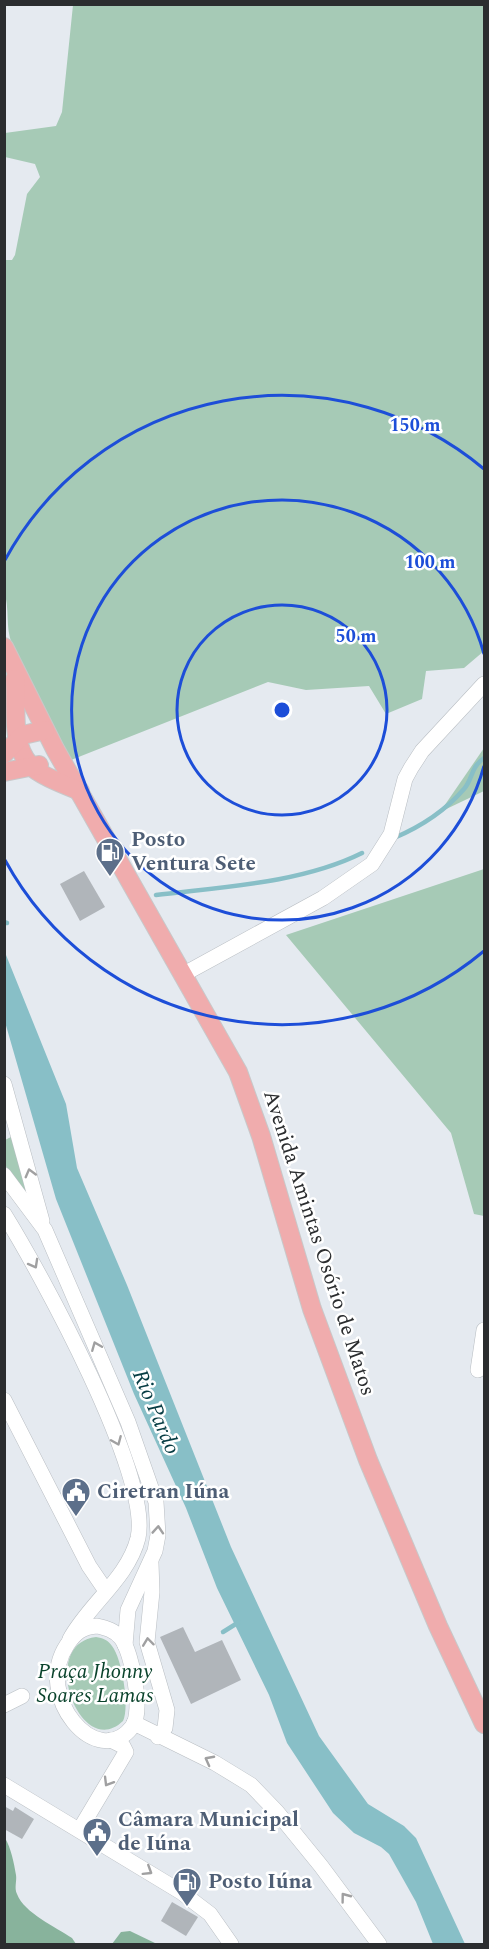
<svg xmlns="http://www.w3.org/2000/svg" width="489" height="1949" font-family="Spectral,serif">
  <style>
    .green { fill: #a6cab6 }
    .forest { fill: #88b39c }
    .water { fill: #88bfc7 }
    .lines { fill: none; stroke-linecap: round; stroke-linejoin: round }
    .stream { stroke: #88bfc7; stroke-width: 4.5 }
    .building { fill: #b0b5ba }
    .minor-casing { stroke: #b9bec3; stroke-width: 16 }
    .major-casing { stroke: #c8c8c9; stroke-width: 20 }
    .minor { stroke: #fff; stroke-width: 15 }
    .major { stroke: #f0acad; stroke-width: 18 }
    .oneway { stroke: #a0a0a1 }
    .ring { fill: none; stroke: #1d4ed8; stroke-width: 3 }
    .labels { text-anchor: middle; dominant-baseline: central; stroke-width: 5; stroke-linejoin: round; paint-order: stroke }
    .service-label { font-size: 21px; font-weight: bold; fill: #4e5e75; stroke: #fff; text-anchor: start }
    .street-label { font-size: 21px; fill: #2b2d2f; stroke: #fff }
    .park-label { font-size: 21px; font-style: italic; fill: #0a432c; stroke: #fff }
    .water-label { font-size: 22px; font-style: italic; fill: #073c43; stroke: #fff }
    .centre { fill: #1d4ed8; stroke: #fff; stroke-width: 3 }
    .ring-label { font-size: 18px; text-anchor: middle; font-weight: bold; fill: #1d4ed8; stroke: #fff; stroke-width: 5; stroke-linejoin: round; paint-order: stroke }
  </style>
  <rect width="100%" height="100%" fill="#e5eaf0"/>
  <g class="green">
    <path d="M73 5H484V651L464 668 426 671 422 699 386 714 369 686 306 690 268 682 71 760 12 644C5 627 10 608 4 591L5 260H12L15 255 27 194 40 177 35 164 5 157V133L56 126 62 112Z"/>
    <path d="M484 748V791L440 812Z"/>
    <path d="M484 869V1216L474 1214 451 1133 286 935Z"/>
    <path d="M11 1137 28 1196 5 1165V1140Z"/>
    <path d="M96 1637C103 1638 108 1640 112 1646 122 1658 130 1708 123 1721 80 1762 37 1644 96 1637Z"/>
  </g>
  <g class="forest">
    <path d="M5 1838C11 1848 14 1863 16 1875 17 1881 14 1888 17 1894 24 1913 56 1927 72 1938L76 1944H5Z"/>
    <path d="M130 1931 157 1944H112L121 1932Z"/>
  </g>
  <path class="water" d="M4 950 66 1104 77 1168 127 1285 231 1547 319 1736 368 1804 404 1826 416 1838 465 1944H433L416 1902 389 1854 381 1847 354 1833 333 1813 287 1743 269 1695 217 1588 186 1508 134 1394 56 1199 5 1022Z"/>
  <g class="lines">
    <g class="stream">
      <path d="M394 838C420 827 445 811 464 789 473 779 470 768 484 758"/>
      <path d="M156 895C222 887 302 883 362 853"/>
      <path d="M4 922 7 923"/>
      <path d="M223 1632 239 1622"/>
    </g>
  </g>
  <g class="building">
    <path d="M84 871 105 907 80 921 60 884Z"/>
    <path d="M183 1627 195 1652 222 1640 241 1680 191 1704 160 1637Z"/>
    <path d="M4 1806 13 1811 15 1807 34 1819 22 1839 4 1829Z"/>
    <path d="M172 1902 198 1917 186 1936 161 1921Z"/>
  </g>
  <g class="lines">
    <g class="minor-casing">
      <g id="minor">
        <path d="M184 974 323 898 372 864 391 834 405 779 411 768 422 751 484 684"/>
        <path d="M4 1084 42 1221"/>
        <path d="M4 1175 45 1230 128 1422 156 1502 158 1535 155 1551 128 1610 125 1645"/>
        <path d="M4 1214C40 1272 152 1476 138 1538 128 1578 89 1604 70 1639"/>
        <path d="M478 1370 484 1330"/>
        <path d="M4 1400 89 1566 106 1591"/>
        <path d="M151 1563 152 1592 147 1642 167 1710 165 1728 158 1737"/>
        <path d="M97 1626C106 1628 114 1630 121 1638 132 1652 144 1712 132 1727 97 1772 33 1696 67 1645 75 1633 82 1627 97 1626Z"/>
        <path d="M4 1705 22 1696"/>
        <path d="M134 1723 215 1763 251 1785 277 1812 321 1866 379 1944"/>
        <path d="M4 1785 181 1892 210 1914 231 1944"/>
        <path d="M80 1829 126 1752 123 1746 111 1740"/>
      </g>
    </g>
    <g class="major-casing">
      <g id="major">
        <path d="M4 647 55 749 238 1072 261 1136 312 1309 368 1460 438 1626 484 1724"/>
        <path d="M15 679C17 707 10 743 30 765 38 775 68 786 80 791"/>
        <path d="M4 754 23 735 45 730"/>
        <path d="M4 772 39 765"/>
      </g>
    </g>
    <use href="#minor" class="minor"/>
    <use href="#major" class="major"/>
  </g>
  <defs><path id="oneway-chevron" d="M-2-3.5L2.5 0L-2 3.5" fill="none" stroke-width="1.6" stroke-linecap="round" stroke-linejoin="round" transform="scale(1.5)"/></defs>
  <g class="oneway">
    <use href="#oneway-chevron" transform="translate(30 1173) rotate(-105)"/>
    <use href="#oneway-chevron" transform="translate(34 1264) rotate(61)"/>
    <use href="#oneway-chevron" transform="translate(96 1346) rotate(-112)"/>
    <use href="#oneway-chevron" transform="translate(117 1441) rotate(67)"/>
    <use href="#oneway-chevron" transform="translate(158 1530) rotate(-86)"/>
    <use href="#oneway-chevron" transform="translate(148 1642) rotate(-97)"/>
    <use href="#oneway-chevron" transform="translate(209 1760) rotate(-152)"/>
    <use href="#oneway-chevron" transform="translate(108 1782) rotate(121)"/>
    <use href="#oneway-chevron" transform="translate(148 1871) rotate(32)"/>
    <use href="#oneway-chevron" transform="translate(345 1897) rotate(-127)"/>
  </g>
  <g class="ring">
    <circle cx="282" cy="710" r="105"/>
    <path d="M484 766A210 210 0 1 1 484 654"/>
    <path d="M484 951A315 315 0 0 1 5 860M5 560A315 315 0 0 1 484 469"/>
  </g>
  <defs>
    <g id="fuel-pin" transform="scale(1.5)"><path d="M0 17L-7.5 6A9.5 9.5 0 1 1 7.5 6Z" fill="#5c6f8a" stroke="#fff"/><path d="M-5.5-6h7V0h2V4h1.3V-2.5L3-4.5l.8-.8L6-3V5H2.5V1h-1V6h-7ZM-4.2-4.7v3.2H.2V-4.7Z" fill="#fff"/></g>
    <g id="civic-pin" transform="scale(1.5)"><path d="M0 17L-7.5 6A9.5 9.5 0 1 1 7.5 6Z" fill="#5c6f8a" stroke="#fff"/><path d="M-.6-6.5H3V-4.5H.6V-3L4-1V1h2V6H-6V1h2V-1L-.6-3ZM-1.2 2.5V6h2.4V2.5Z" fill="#fff"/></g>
  </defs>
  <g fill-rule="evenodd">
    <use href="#fuel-pin" x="110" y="852"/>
    <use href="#civic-pin" x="76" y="1492"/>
    <use href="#civic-pin" x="97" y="1832"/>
    <use href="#fuel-pin" x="187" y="1882"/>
  </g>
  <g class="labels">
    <g class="service-label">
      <text x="131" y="840">Posto<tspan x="131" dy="24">Ventura Sete</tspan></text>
      <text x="97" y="1492">Ciretran Iúna</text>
      <text x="118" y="1820">Câmara Municipal<tspan x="118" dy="24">de Iúna</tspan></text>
      <text x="208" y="1882">Posto Iúna</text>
    </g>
    <g class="street-label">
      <text transform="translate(319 1243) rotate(72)">Avenida Amintas Osório de Matos</text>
    </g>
    <g class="park-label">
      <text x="95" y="1672">Praça Jhonny<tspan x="95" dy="24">Soares Lamas</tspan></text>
    </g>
    <g class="water-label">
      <text transform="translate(156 1412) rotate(67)">Rio Pardo</text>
    </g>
  </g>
  <circle cx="282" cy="710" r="9" class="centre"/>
  <g class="ring-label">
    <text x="415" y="431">150 m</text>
    <text x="430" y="568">100 m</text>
    <text x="356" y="642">50 m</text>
  </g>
  <rect width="489" height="1949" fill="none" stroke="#2b2d2f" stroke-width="12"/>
</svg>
